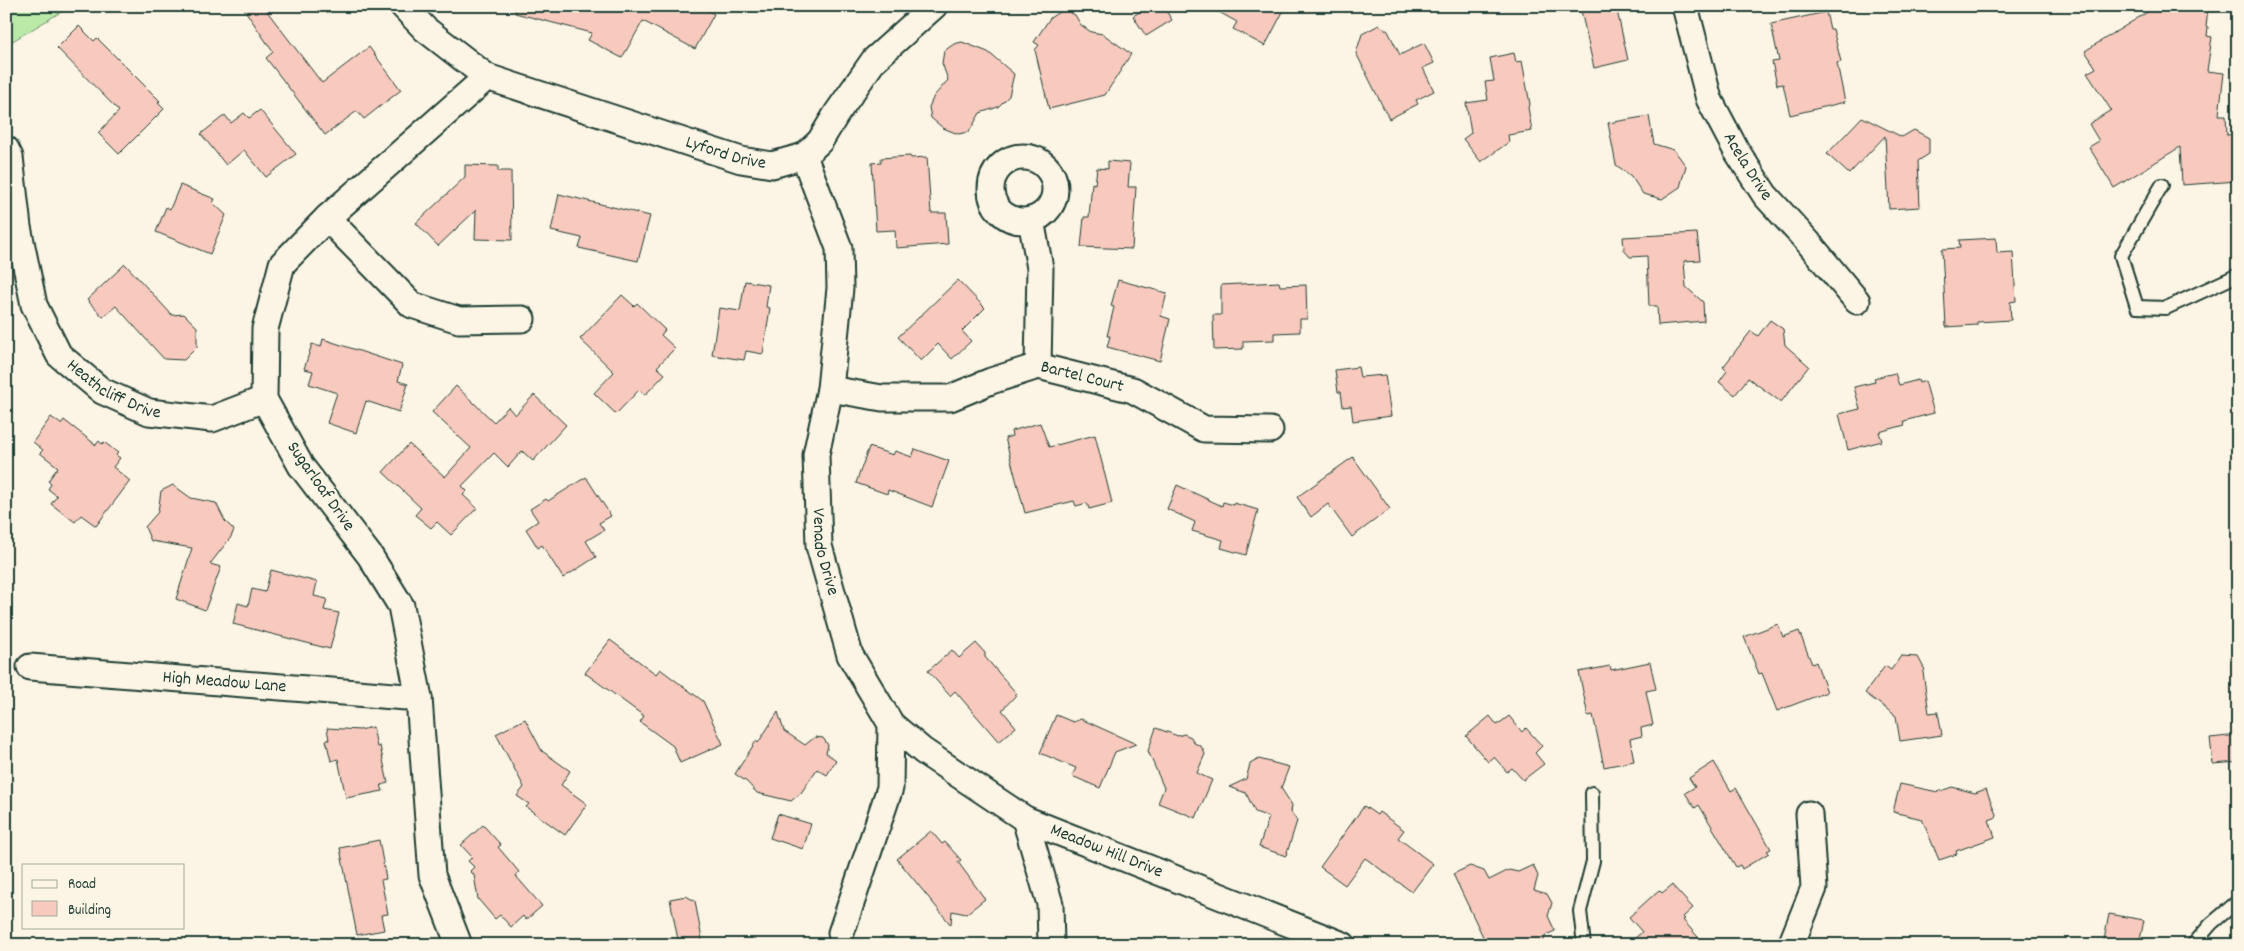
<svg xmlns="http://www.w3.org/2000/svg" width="2244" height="951" font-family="Dekko,sans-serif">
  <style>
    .green { fill: #bbeaa8; stroke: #6d946e }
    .building { fill: #f8c9bd; stroke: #1f3d34 }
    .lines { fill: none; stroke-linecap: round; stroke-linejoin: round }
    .service-casing { stroke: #1f3d34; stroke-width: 16 }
    .minor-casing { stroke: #1f3d34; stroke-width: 29 }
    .path { stroke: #1f3d34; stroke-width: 3; stroke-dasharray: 1 4; stroke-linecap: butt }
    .service { stroke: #fcf5e5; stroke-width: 12 }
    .minor { stroke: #fcf5e5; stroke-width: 25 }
    .labels { text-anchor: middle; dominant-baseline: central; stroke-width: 4.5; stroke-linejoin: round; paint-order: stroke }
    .street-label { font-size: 18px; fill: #1f3d34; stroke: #fcf5e5 }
  </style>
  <rect width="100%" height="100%" fill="#fcf5e5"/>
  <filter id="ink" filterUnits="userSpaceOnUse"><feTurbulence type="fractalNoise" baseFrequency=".02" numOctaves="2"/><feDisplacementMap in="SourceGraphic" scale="10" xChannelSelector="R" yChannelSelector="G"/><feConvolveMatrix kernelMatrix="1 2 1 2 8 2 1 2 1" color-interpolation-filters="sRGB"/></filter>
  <g filter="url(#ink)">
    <path class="green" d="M6 6H71L6 45Z"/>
    <g class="building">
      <path d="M242 6H263L322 83 369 47 401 90 364 119 357 111 325 135 266 58 273 52Z"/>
      <path d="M516 6H700L714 14 695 49 643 21 622 58 588 40 592 33 515 13Z"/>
      <path d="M1149 6H1163L1172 20 1146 36 1133 16Z"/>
      <path d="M1208 6H1286L1265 46 1233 29 1237 22Z"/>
      <path d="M1580 6H1616L1628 60 1594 68Z"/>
      <path d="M2157 6 2208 8 2206 27H2208L2207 36 2212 37 2207 71 2224 73 2219 115H2226L2227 135 2238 134V181L2182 185 2180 147 2114 188 2089 147 2099 141 2089 124 2111 110 2087 73 2096 68 2085 51Z"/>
      <path d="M1067 11 1075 15 1081 25 1091 32 1103 34 1131 54 1105 95 1049 109 1035 50 1039 45 1034 42 1050 18 1059 12Z"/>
      <path d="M1826 12 1830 29H1833L1841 62 1837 63 1845 102 1790 115 1783 84 1777 85 1772 62 1779 61 1771 24Z"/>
      <path d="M1379 25 1388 31 1400 55 1424 43 1434 63 1423 68 1434 91 1416 100 1418 104 1389 119 1356 53 1362 34Z"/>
      <path d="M79 26 94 41 97 38 160 101 158 103 164 109 119 154 98 133 119 111 57 48Z"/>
      <path d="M962 42 988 52 1014 74 1009 96 998 107 980 113 969 132 958 134 943 128 931 118 929 107 934 96 948 80 942 63 944 51 954 44Z"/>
      <path d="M1514 53 1516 62 1522 61 1530 104 1528 107 1532 131 1508 135 1509 142 1481 162 1463 139 1471 133 1466 103 1488 100 1485 82 1494 81 1490 58Z"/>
      <path d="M260 110 296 154 266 177 244 150 226 165 201 134 225 115 231 123 244 113 249 118Z"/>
      <path d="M1649 116 1654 144 1674 150 1686 166 1680 187 1662 199 1643 194 1631 176 1616 165 1608 123Z"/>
      <path d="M1862 117 1902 137 1914 130 1929 138V154L1918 161 1920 207 1889 209 1885 136 1849 174 1827 154Z"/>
      <path d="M910 156 911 158 927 157 931 213H946L948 244 896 248 895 230 876 231 872 163 881 162V158Z"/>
      <path d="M1108 161 1130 163 1128 187H1136L1132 249 1081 247 1084 217H1089L1092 183 1095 184 1097 168 1108 169Z"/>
      <path d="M465 165 498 166V171H511L512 240 475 239 476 210 438 246 416 223 465 177Z"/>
      <path d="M180 185 215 199 213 203 226 215 210 254 156 232 166 207 170 209Z"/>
      <path d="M559 194 650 216 638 261 579 248 582 238 551 231Z"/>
      <path d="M1697 233 1700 260 1684 261 1686 287 1703 302 1704 321 1658 325 1657 306H1649L1647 256 1630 257 1624 250 1623 237Z"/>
      <path d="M1996 238 1997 253 2013 252 2016 301 2010 302 2011 320 1977 322V325L1946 327 1942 249 1960 248 1959 240Z"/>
      <path d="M125 264 172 315 184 314 197 327V347L184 360 164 359 116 306 103 317 87 300Z"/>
      <path d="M958 280 985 308 962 331 971 341 952 359 938 344 921 361 898 337Z"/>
      <path d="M1118 280 1167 293 1161 316 1170 319 1160 361 1107 347 1110 336H1107L1114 307 1111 306Z"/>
      <path d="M745 281 769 285 766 307 770 308 763 354 746 351 744 360 712 355 719 308 740 311Z"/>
      <path d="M1279 282 1280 286 1306 285 1307 319H1300V332L1274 333V340L1243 341V349L1214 350 1213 315H1221V285Z"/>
      <path d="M622 295 634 306 637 303 665 330 661 335 675 348 657 367 665 374 645 395 639 390 616 414 594 393 614 372 580 339Z"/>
      <path d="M1770 320 1783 329 1785 345 1809 366 1781 402 1748 378 1735 395 1719 382 1727 371 1723 367 1751 331 1758 336Z"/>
      <path d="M323 339 402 365 398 381 408 384 399 412 366 401 356 433 327 423 337 393 309 384 313 371 304 369 312 344 321 347Z"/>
      <path d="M1358 367 1360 377 1385 375 1391 416 1353 421 1351 406 1343 407 1341 392H1338L1335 370Z"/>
      <path d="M1895 373 1899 385 1918 380 1919 383 1925 381 1934 413 1904 421 1905 425 1879 432 1882 441 1848 450 1839 414 1860 409 1854 387 1875 382 1874 378Z"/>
      <path d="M456 386 494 422 508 407 515 415 534 395 566 425 533 461 522 451 508 467 494 453 462 486 467 491 463 495 477 508 451 535 437 522 431 528 415 515 421 508 383 472 409 444 445 477 471 448 432 412Z"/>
      <path d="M51 417 61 424 64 420 96 445 99 441 102 444 104 442 118 453 116 455 120 458 113 467 130 481 96 526 81 515 75 522 51 504 57 496 48 489 51 484 48 481 58 467 40 453 43 450 33 442Z"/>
      <path d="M1040 423 1049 447 1095 435 1112 503 1089 509 1087 503 1076 506 1074 501 1025 513 1005 438 1012 436 1011 431Z"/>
      <path d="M869 447 893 455 895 451 912 457 915 449 949 461 932 507 888 490 887 494 856 483Z"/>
      <path d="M1353 457 1390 509 1352 537 1328 504 1311 517 1297 497Z"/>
      <path d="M586 477 611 516 599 523 604 530 586 541 596 557 563 578 542 545 538 548 526 529 538 521 530 509 546 499 548 501Z"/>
      <path d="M173 485 191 498 216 503 225 521 234 530 231 537 210 564 221 567 205 610 176 599 192 548 151 541 145 527 158 512 161 491Z"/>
      <path d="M1177 485 1222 506 1223 502 1234 505V503L1258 510 1246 555 1221 548 1223 540 1192 531 1195 522 1167 509Z"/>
      <path d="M271 570 317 582 314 596 327 599 324 610 339 613 330 649 233 624 238 603 248 606 252 589 265 592Z"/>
      <path d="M1778 624 1783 637 1799 631 1812 664 1816 662 1827 692 1777 711 1762 673 1759 674 1744 637Z"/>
      <path d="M610 640 656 674 660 669 703 701 723 744 680 763 673 746 640 722 644 716 585 673Z"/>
      <path d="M976 643 985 653V657L1017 694 1002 710 1016 727 999 742 955 691 950 696 928 671 952 650 959 658Z"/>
      <path d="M1901 656 1918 657 1925 670 1923 672 1929 713 1938 712 1942 735 1900 741 1896 716 1865 693 1885 666 1891 670Z"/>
      <path d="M1650 662 1656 689 1646 691 1653 725 1641 728 1642 736 1630 739 1634 761 1604 767 1593 715 1588 716 1579 672 1610 666 1611 670Z"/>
      <path d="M778 712 784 731 805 745 815 737 823 738 828 745 826 753 836 760 827 775 817 769 801 793 791 801 757 793 747 782 735 774 756 741 758 743Z"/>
      <path d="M1056 715 1073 722 1081 719 1136 744 1115 752 1100 788 1072 776 1076 768 1040 753Z"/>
      <path d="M1490 716 1497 725 1509 716 1522 732 1526 728 1542 746 1535 753 1544 764 1523 780 1512 768 1507 772 1494 757 1488 762 1466 736Z"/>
      <path d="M525 719 542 751 570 771 561 785 587 804 565 835 526 807 529 804 517 796 524 787 496 734Z"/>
      <path d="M373 727 377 747 380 746 388 783 381 785 383 791 346 798 338 759 331 761 326 740H329L327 728 360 730Z"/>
      <path d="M1156 728 1178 736 1184 734 1191 737 1194 743 1201 746 1205 754 1197 773 1212 780 1196 818 1158 803 1164 788 1148 751Z"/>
      <path d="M2238 735V762L2213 764 2210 738Z"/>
      <path d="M1259 759 1289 767 1281 788 1292 805 1291 812 1297 821 1286 856 1259 847 1269 817 1255 812 1246 793 1229 787 1246 779 1250 764Z"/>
      <path d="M1714 762 1731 791 1736 788 1771 849 1767 851 1769 853 1742 869 1740 865 1736 867 1699 805 1695 808 1685 793 1695 787 1689 778Z"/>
      <path d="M1900 784 1938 792 1952 787 1975 793 1986 789 1997 817 1989 820 1995 837 1956 851 1957 854 1939 860 1922 819 1893 812Z"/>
      <path d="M1364 806 1377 815 1379 812 1404 830 1398 838 1433 864 1412 892 1365 858 1345 885 1320 867Z"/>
      <path d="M778 814 811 824 803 849 770 838Z"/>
      <path d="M483 825 501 845 498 847 519 872 515 875 542 906 526 920 523 916 511 927 500 915 495 919 478 899 474 875 470 871 474 867 468 861 472 857 461 845Z"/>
      <path d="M931 831 942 844 945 842 961 860 958 862 985 899 966 914 952 911 951 925 897 859Z"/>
      <path d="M379 840 386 879 381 880 388 914 381 915 384 930 357 935 340 848Z"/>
      <path d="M1533 865 1538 876 1534 890 1547 894 1552 903 1548 916 1555 931 1546 935 1542 945H1487L1453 874 1470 866 1484 871 1489 880 1509 870 1518 872Z"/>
      <path d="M1672 885 1693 908 1683 917 1685 919 1683 920 1705 945H1627L1642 932 1629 917 1659 890 1662 893Z"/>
      <path d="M686 896 695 901 703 945H679L670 899Z"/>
      <path d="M2109 914 2144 920 2139 945H2103Z"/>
    </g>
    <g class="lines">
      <g class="service-casing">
        <g id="service">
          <path d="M2162 185 2121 256 2137 307 2166 308 2238 275"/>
          <path d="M1584 945 1580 911 1593 861 1592 793"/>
          <path d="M2193 945 2211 924 2238 901"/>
        </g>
      </g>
      <g class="minor-casing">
        <g id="minor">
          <path id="s1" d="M403 6 425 29 487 77 741 160 772 165 804 156 820 141 837 113 874 60 934 6"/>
          <path id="s2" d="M1685 6 1709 99 1736 150 1765 195 1808 242 1857 301"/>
          <path id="s3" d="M6 149 10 157 18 227 34 305 59 355 102 391 149 412 212 419 264 399"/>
          <path id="s4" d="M804 156 839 248 840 288 830 389 816 455 819 546 850 655 891 724 890 788 841 933"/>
          <circle cx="1023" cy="189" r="32"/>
          <path d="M327 218 412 305 459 320 522 319"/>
          <path d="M1031 220 1040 268 1038 366"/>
          <path id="s5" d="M830 389 882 398H950L991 381 1038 366 1133 390 1204 429 1270 430"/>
          <path id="s6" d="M30 667 419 698"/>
          <path id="s7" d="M891 724 923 751 1025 819 1343 945"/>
          <path d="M1025 819 1050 904 1051 945"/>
          <path d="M459 945 432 875 419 698 401 606 370 556 301 466 264 399 265 329 282 264 327 218 487 77"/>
          <path d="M1791 945 1814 888 1809 814"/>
        </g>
      </g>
      <path class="path" d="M6 14 11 6"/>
      <use href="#service" class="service"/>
      <use href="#minor" class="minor"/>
    </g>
  </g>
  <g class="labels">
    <g class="street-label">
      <text stroke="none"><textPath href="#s1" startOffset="361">Lyford Drive</textPath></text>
      <text stroke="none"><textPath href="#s2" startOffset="174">Acela Drive</textPath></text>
      <text stroke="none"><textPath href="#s5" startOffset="260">Bartel Court</textPath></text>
      <text stroke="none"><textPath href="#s3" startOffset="281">Heathcliff Drive</textPath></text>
      <text transform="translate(320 487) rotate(55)">Sugarloaf Drive</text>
      <text stroke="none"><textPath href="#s4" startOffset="405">Venado Drive</textPath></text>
      <text stroke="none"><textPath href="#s6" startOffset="195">High Meadow Lane</textPath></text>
      <text stroke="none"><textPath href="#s7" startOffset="252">Meadow Hill Drive</textPath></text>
    </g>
  </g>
  <rect width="2244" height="951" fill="none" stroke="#fcf5e5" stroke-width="25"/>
  <rect x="12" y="12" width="2219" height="926" fill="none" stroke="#1f3d34" stroke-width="2" filter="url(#ink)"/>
  <rect x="22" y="864" width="162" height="65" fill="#fcf5e5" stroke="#a4ab9e"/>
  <rect x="32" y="880" width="25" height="8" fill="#fcf5e5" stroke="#a4ab9e"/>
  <text x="68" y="888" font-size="15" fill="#1f3d34">Road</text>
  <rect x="32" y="901" width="25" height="15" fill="#f8c9bd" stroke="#a4ab9e"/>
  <text x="68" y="914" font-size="15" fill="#1f3d34">Building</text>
</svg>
